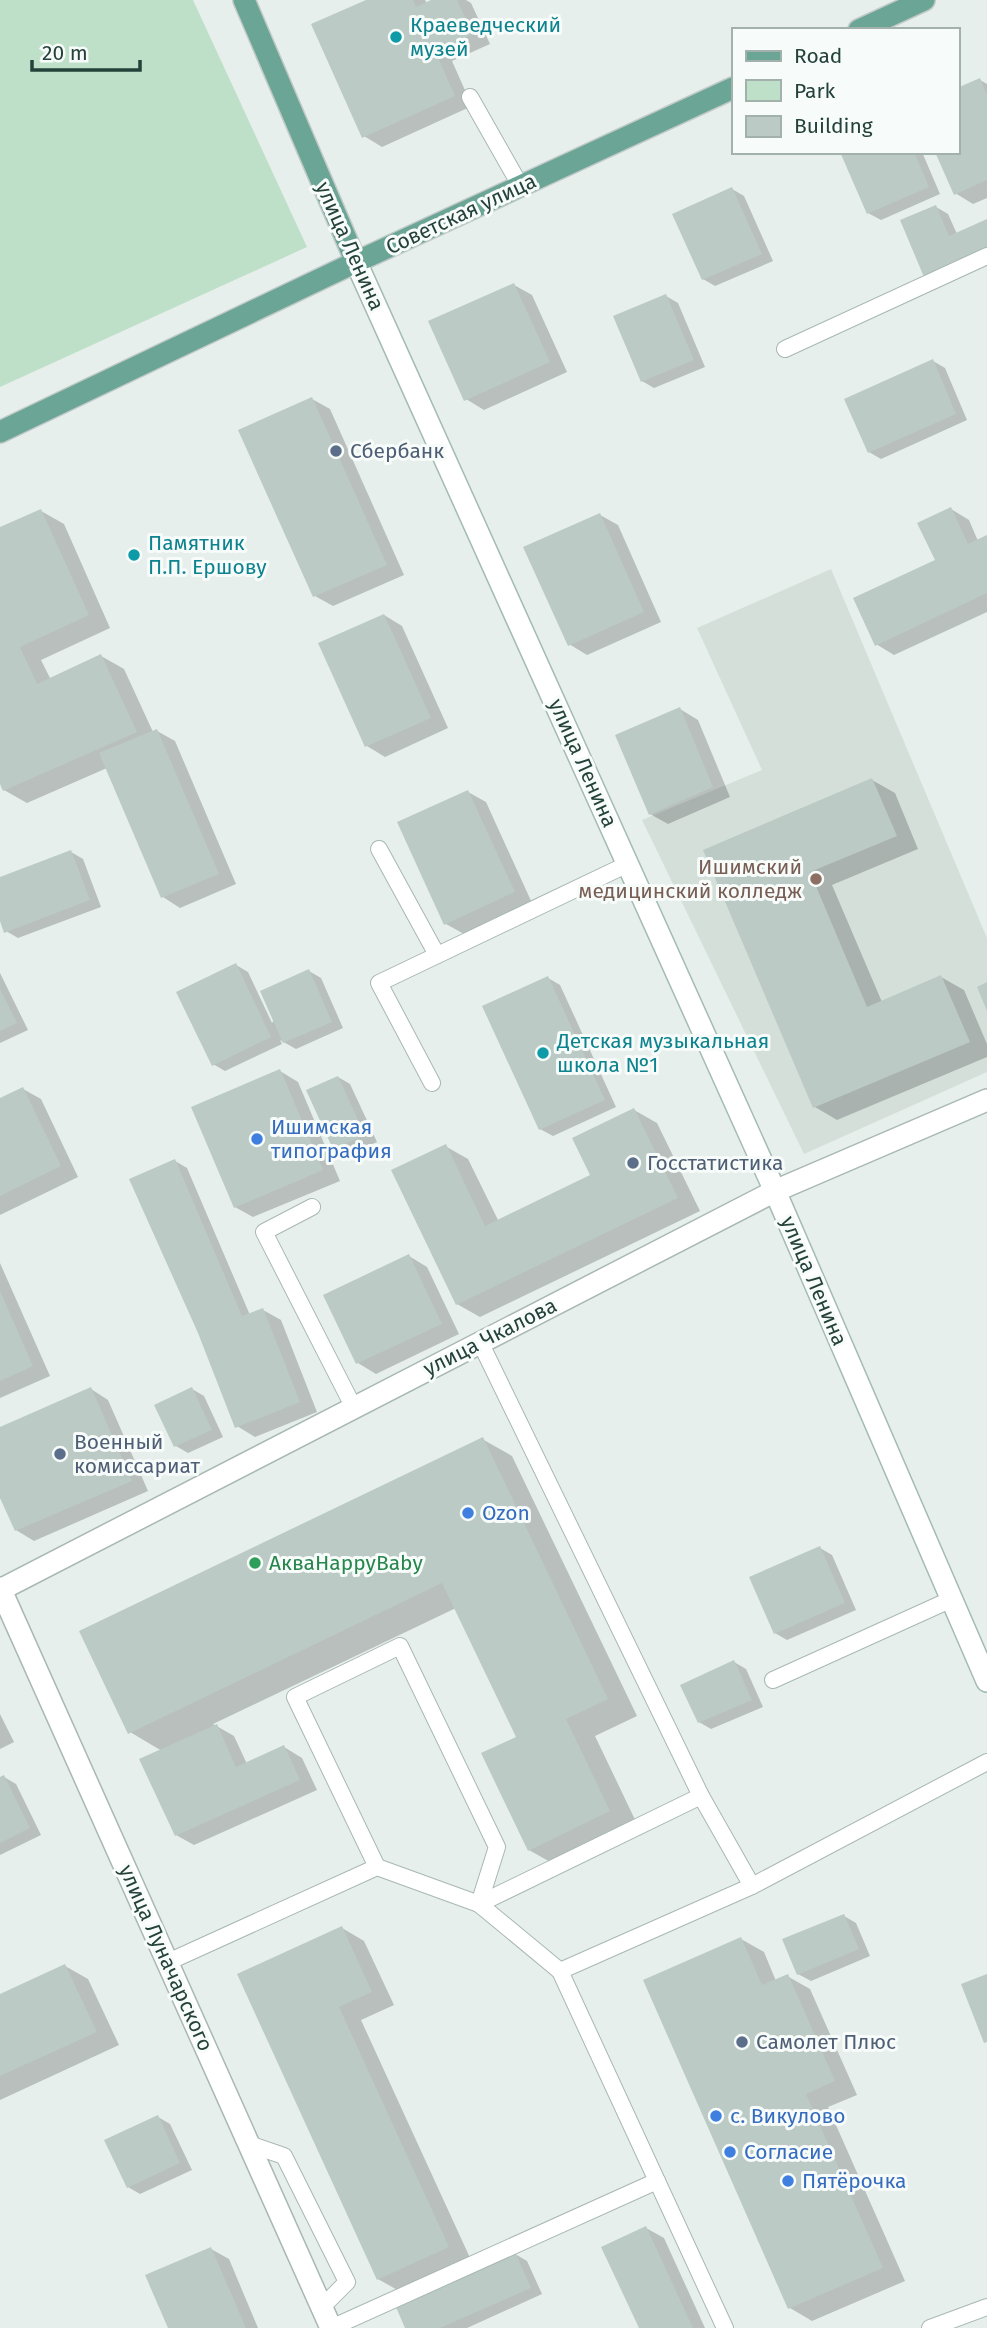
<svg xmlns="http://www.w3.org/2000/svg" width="987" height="2328" font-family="'Fira Sans',sans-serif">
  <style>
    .built { fill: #d4dfda }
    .green { fill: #bfe0c8 }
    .shadow { fill: #0003 }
    .building { fill: #bbcac4 }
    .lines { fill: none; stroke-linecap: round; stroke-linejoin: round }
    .lane-casing { stroke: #a8b8b2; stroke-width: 18 }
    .street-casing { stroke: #a8b8b2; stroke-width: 24 }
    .secondary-casing { stroke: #a4bbb3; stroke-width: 24 }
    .primary-casing { stroke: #c2cac8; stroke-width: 24 }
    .lane { stroke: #fff; stroke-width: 16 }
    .street { stroke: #fff; stroke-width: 21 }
    .secondary { stroke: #fff; stroke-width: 21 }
    .primary { stroke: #6aa596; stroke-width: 21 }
    .culture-dot { fill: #0f9aa8; stroke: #f7fbf9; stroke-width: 2.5 }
    .service-dot { fill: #5c6f8a; stroke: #f7fbf9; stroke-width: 2.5 }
    .education-dot { fill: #8d6e63; stroke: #f7fbf9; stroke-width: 2.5 }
    .shop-dot { fill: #3f7fe0; stroke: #f7fbf9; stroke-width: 2.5 }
    .leisure-dot { fill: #2e9e5b; stroke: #f7fbf9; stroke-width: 2.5 }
    .labels { text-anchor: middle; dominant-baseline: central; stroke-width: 6; stroke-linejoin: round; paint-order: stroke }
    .culture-label { font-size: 21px; fill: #0d838f; stroke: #f7fbf9; text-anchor: start }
    .street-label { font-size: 21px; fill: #24423a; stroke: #f7fbf9 }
    .service-label { font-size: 21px; fill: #4e5e75; stroke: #f7fbf9; text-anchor: start }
    .education-label { font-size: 21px; fill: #785e54; stroke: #f7fbf9; text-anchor: end }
    .shop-label { font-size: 21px; fill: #366cbe; stroke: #f7fbf9; text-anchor: start }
    .leisure-label { font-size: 21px; fill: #27864d; stroke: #f7fbf9; text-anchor: start }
  </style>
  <rect width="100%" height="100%" fill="#e6efeb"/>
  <path class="built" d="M831 569 987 938V1072L804 1154 642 820 762 770 697 628Z"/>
  <path class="green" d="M0 0H193L307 247 0 387Z"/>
  <g class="shadow">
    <path d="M370 0H425L427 4 435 0H466L471 3 490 44 452 61 472 106 382 147 364 136Z"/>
    <path d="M980 80 987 84V198L973 204 955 193 957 152Z"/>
    <path d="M842 152H922L940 194 881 220 868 213Z"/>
    <path d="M732 189 744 196 773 261 715 286 703 279Z"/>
    <path d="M936 207 948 214 957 234 987 221 937 282Z"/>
    <path d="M514 285 532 295 567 372 484 410 466 399Z"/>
    <path d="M666 296 678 303 705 367 654 388 642 381Z"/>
    <path d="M933 361 945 368 967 420 881 459 869 452Z"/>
    <path d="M312 399 330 409 404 575 333 606 315 596Z"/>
    <path d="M951 509 969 520 978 541 987 537V612L894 655 876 644 937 560Z"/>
    <path d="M41 511 64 524 110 628 41 660 51 680 101 656 124 669 153 732 157 731 175 741 236 884 180 908 163 897 107 768 27 803 4 790 0 780V529Z"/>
    <path d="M600 515 618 525 661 622 587 655 569 644Z"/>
    <path d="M384 615 402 626 448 728 385 757 367 746Z"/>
    <path d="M680 709 698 720 730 797 668 824 650 814Z"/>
    <path d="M872 780 895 793 918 849 832 885 882 1002 941 977 964 990 987 1044V1057L837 1120 815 1107 706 851Z"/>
    <path d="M468 792 486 802 532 903 464 934 446 924Z"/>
    <path d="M71 852 83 859 101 907 18 938 6 931 0 916V879Z"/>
    <path d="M236 965 248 972 272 1023 309 971 321 978 343 1028 296 1049 280 1040 282 1044 225 1071 213 1064Z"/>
    <path d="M0 973 28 1030 0 1043Z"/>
    <path d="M548 978 560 985 616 1107 553 1136 540 1129Z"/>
    <path d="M280 1071 298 1082 340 1181 253 1217 235 1207Z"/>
    <path d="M338 1077 350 1084 377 1142 347 1155 335 1148Z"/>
    <path d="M23 1089 41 1099 78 1177 0 1215V1100Z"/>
    <path d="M634 1110 657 1123 700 1211 480 1317 457 1304 445 1146 468 1159 499 1222 592 1176Z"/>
    <path d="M175 1161 187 1168 250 1315 263 1310 281 1320 317 1412 255 1437 237 1426Z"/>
    <path d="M409 1256 427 1267 459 1334 376 1374 358 1363Z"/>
    <path d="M0 1263 50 1376 0 1398Z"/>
    <path d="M91 1389 108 1400 148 1491 34 1541 16 1530 0 1494V1429Z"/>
    <path d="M192 1389 204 1396 223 1437 188 1453 176 1446Z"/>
    <path d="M482 1439 512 1456 637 1716 595 1736 639 1828 559 1867 529 1850 519 1738 456 1608 213 1724 234 1736 247 1764 284 1747 302 1758 317 1790 194 1845 176 1835 162 1751 130 1732Z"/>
    <path d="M820 1548 832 1555 856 1610 787 1640 775 1633Z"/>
    <path d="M734 1662 746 1669 763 1707 711 1729 699 1722Z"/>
    <path d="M0 1714 14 1742 0 1749Z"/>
    <path d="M4 1777 16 1784 41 1835 0 1855V1779Z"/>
    <path d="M844 1916 856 1923 870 1956 811 1981 798 1974Z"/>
    <path d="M342 1928 364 1941 394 2005 361 2020 471 2260 401 2292 378 2279 240 1975Z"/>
    <path d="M741 1939 764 1952 776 1981 787 1976 810 1989 857 2095 828 2107 905 2281 812 2321 790 2308Z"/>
    <path d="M65 1966 88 1979 119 2045 0 2100V1996Z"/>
    <path d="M158 2117 170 2124 192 2170 140 2194 128 2187Z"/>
    <path d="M646 2228 664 2238 705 2328H641Z"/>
    <path d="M211 2249 229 2259 258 2328H169Z"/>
    <path d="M515 2254 527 2261 542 2294 467 2328H407Z"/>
  </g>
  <g class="building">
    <path d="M366 0H413L416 7 431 0H457L473 34 435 51 455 96 362 138 311 24Z"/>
    <path d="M980 78 987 95V180L954 195 935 152H957V88Z"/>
    <path d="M840 152H914L929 187 867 214Z"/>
    <path d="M732 187 762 254 702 280 672 214Z"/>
    <path d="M936 205 949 236 987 219V249L924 277 900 220Z"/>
    <path d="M514 283 550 362 464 401 428 321Z"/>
    <path d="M666 294 694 360 641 382 613 316Z"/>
    <path d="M933 359 956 414 868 453 844 399Z"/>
    <path d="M312 397 387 565 313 597 238 430Z"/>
    <path d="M951 507 968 544 987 535V593L875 646 853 598 935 560 917 523Z"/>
    <path d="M41 509 89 615 20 647 37 684 101 654 137 732 3 791 0 784V527Z"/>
    <path d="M600 513 644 612 568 646 523 547Z"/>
    <path d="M384 614 431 718 365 747 318 643Z"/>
    <path d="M680 707 713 787 649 815 615 735Z"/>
    <path d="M157 729 219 874 161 898 99 753Z"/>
    <path d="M872 778 897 836 810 872 867 1007 941 975 970 1042 813 1108 703 850Z"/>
    <path d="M468 790 515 892 444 925 397 822Z"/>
    <path d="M71 850 90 900 4 933 0 921V877Z"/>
    <path d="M236 963 271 1037 212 1066 176 992Z"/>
    <path d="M309 969 332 1022 283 1043 260 991Z"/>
    <path d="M548 976 605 1100 539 1130 482 1006Z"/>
    <path d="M987 982V1011L977 987Z"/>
    <path d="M0 989 17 1023 0 1031Z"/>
    <path d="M280 1069 323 1170 234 1208 191 1107Z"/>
    <path d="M338 1076 365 1135 333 1149 306 1090Z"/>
    <path d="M23 1087 61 1166 0 1196V1098Z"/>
    <path d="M634 1108 678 1198 456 1305 391 1170 446 1144 485 1226 590 1175 572 1138Z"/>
    <path d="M175 1159 242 1316 263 1308 300 1402 235 1428 198 1333 129 1179Z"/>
    <path d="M409 1254 442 1324 356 1364 323 1295Z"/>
    <path d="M0 1291 33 1366 0 1381Z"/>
    <path d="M91 1387 132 1481 15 1531 0 1498V1427Z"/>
    <path d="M192 1387 212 1430 174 1447 154 1405Z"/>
    <path d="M483 1437 608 1699 566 1719 610 1811 528 1851 481 1753 516 1737 442 1583 128 1734 79 1631Z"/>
    <path d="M820 1546 845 1603 774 1634 749 1577Z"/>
    <path d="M734 1660 752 1700 698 1723 680 1685Z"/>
    <path d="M217 1724 236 1767 284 1745 300 1780 175 1836 139 1759Z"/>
    <path d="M4 1775 30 1828 0 1843V1777Z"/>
    <path d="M844 1914 859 1949 797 1975 782 1939Z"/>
    <path d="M342 1926 372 1992 339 2007 449 2247 377 2280 237 1974Z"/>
    <path d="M741 1937 762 1985 788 1974 835 2081 806 2094 883 2268 788 2309 643 1980Z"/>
    <path d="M65 1964 97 2032 0 2076V1994Z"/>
    <path d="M987 1974V2042L984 2043 961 1984Z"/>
    <path d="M158 2115 180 2163 127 2188 104 2140Z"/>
    <path d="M646 2226 693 2328H639L601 2247Z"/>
    <path d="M211 2247 246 2328H168L145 2275Z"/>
    <path d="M515 2252 531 2288 440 2328H405L395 2305Z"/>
  </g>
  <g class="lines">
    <g class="lane-casing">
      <g id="lane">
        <path d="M470 97 521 187"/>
        <path d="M785 349 987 256"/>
        <path d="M379 849 437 955"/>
        <path d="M432 1083 379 983 628 864"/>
        <path d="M312 1207 264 1232 354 1408"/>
        <path d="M773 1680 952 1599"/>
        <path d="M701 1796 752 1886"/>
        <path d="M377 1867 295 1697 400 1646 497 1847 479 1904 560 1971"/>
        <path d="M168 1962 377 1867 479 1904 701 1796 480 1342"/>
        <path d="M249 2144 284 2156 347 2282 322 2307"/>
        <path d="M657 2181 725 2328"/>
        <path d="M331 2328 657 2181 560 1971 752 1886 987 1762"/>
        <path d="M930 2328 987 2307"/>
      </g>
    </g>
    <g class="street-casing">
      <g id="street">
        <path d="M0 1588 331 2328"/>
        <path d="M0 1590 775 1191 987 1100"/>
      </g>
    </g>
    <g class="secondary-casing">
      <path id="secondary" d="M356 262 775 1191 987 1681"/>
    </g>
    <g class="primary-casing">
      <g id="primary">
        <path d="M244 0 356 262"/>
        <path d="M859 30 924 0"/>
        <path d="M0 432 356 262 733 88"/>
      </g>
    </g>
    <use href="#lane" class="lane"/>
    <use href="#street" class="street"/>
    <use href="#secondary" class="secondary"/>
    <use href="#primary" class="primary"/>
  </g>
  <g class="culture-dot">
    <circle cx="396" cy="37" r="7"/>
    <circle cx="134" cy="555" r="7"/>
    <circle cx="543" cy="1053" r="7"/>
  </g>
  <g class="service-dot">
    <circle cx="336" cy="451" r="7"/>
    <circle cx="633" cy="1163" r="7"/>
    <circle cx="60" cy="1454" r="7"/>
    <circle cx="742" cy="2042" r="7"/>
  </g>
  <circle class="education-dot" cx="816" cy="879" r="7"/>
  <g class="shop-dot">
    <circle cx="257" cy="1139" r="7"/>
    <circle cx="468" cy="1513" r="7"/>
    <circle cx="716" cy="2116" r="7"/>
    <circle cx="730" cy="2152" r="7"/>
    <circle cx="788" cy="2181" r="7"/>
  </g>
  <circle class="leisure-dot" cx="255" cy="1563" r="7"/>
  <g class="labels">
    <g class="culture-label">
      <text x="410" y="25">Краеведческий<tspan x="410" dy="24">музей</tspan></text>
      <text x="148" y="543">Памятник<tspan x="148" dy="24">П.П. Ершову</tspan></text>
      <text x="557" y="1041">Детская музыкальная<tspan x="557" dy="24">школа №1</tspan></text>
    </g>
    <g class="street-label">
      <text transform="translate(461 214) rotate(-25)">Советская улица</text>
      <text transform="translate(350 246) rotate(66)">улица Ленина</text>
      <text transform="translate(583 763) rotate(66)">улица Ленина</text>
      <text transform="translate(814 1281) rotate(67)">улица Ленина</text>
      <text transform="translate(490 1337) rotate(-27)">улица Чкалова</text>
      <text transform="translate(166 1958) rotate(66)">улица Луначарского</text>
    </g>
    <g class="service-label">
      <text x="350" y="451">Сбербанк</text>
      <text x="647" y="1163">Госстатистика</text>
      <text x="74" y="1442">Военный<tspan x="74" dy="24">комиссариат</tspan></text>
      <text x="756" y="2042">Самолет Плюс</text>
    </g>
    <g class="education-label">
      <text x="802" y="867">Ишимский<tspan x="802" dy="24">медицинский колледж</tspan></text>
    </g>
    <g class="shop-label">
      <text x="271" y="1127">Ишимская<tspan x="271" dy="24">типография</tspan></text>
      <text x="482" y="1513">Ozon</text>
      <text x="730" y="2116">с. Викулово</text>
      <text x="744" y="2152">Согласие</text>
      <text x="802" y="2181">Пятёрочка</text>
    </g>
    <g class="leisure-label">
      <text x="269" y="1563">АкваHappyBaby</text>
    </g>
  </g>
  <rect x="732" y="28" width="228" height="126" fill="#f7fbf9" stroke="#a3b1ad" stroke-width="2"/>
  <rect x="746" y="51" width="35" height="10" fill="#6aa596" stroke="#a3b1ad" stroke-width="2"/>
  <text x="794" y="63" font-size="21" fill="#24423a">Road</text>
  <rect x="746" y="80" width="35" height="21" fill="#bfe0c8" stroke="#a3b1ad" stroke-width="2"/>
  <text x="794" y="98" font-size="21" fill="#24423a">Park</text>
  <rect x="746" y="116" width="35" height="21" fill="#bbcac4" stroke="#a3b1ad" stroke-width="2"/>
  <text x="794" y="133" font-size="21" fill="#24423a">Building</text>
  <path d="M32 60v10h108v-10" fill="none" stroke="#24423a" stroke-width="3.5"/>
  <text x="42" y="60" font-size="21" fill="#24423a" stroke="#f7fbf9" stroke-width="5" paint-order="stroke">20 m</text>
</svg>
